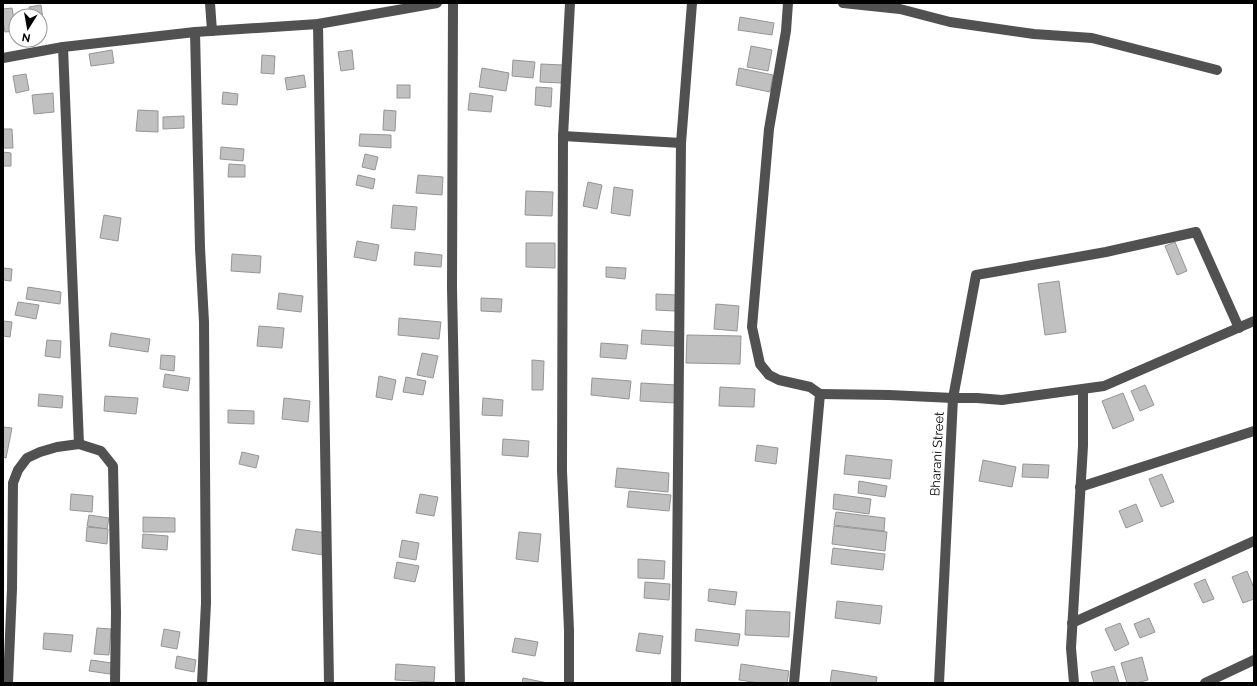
<svg xmlns="http://www.w3.org/2000/svg" width="1257" height="686" font-family="Raleway,sans-serif">
  <style>
    .building { fill: #c0c0c0; stroke: #959595 }
    .lines { fill: none; stroke-linecap: round; stroke-linejoin: round }
    .minor { stroke: #515151; stroke-width: 10 }
    .labels { text-anchor: middle; dominant-baseline: central; stroke-width: 4; stroke-linejoin: round; paint-order: stroke }
    .street-label { font-size: 13px; fill: #000; stroke: #fff }
  </style>
  <rect width="100%" height="100%" fill="#fff"/>
  <g class="building">
    <path d="M41 5 45 33H40V16H30L29 7Z"/>
    <path d="M12 8 16 31 5 32 3 22V9Z"/>
    <path d="M740 17 774 23 772 35 738 30Z"/>
    <path d="M751 46 772 50 768 71 747 67Z"/>
    <path d="M112 50 114 63 91 66 89 54Z"/>
    <path d="M352 50 354 69 341 71 338 52Z"/>
    <path d="M262 55 275 56 274 74 261 73Z"/>
    <path d="M513 60 535 62 533 78 512 76Z"/>
    <path d="M541 64 563 65 562 83 540 82Z"/>
    <path d="M482 68 509 73 506 91 479 87Z"/>
    <path d="M739 68 773 75 770 92 736 85Z"/>
    <path d="M26 74 29 90 16 93 13 76Z"/>
    <path d="M304 75 306 87 287 90 285 78Z"/>
    <rect x="397" y="85" width="13" height="13"/>
    <path d="M536 87 552 88 551 107 535 105Z"/>
    <path d="M223 92 238 94 237 105 222 104Z"/>
    <path d="M53 93 54 112 34 114 32 95Z"/>
    <path d="M470 93 493 96 491 112 468 110Z"/>
    <path d="M138 110 158 111V132L136 131Z"/>
    <path d="M384 110 396 111 395 131 383 130Z"/>
    <path d="M184 116V128L163 129V117Z"/>
    <path d="M3 129H12L13 148H3Z"/>
    <path d="M360 134 391 135V148L359 146Z"/>
    <path d="M221 147 244 149 243 161 220 159Z"/>
    <path d="M3 152 11 153V166H3Z"/>
    <path d="M365 154 378 157 375 170 362 167Z"/>
    <path d="M229 164 245 165V177H228Z"/>
    <path d="M358 175 375 179 373 189 356 185Z"/>
    <path d="M418 175 443 177 442 195 416 193Z"/>
    <path d="M588 182 602 185 597 209 583 206Z"/>
    <path d="M614 187 633 190 630 216 611 213Z"/>
    <path d="M526 191 553 192 552 216 525 215Z"/>
    <path d="M393 205 417 207 415 230 391 228Z"/>
    <path d="M104 215 121 218 118 241 100 238Z"/>
    <path d="M357 241 379 245 376 261 354 257Z"/>
    <path d="M1175 242 1187 271 1177 275 1165 246Z"/>
    <path d="M526 243H555V268L526 267Z"/>
    <path d="M415 252 442 255 441 267 414 265Z"/>
    <path d="M232 254 261 256 260 273 231 271Z"/>
    <path d="M606 267 626 268 625 279 606 277Z"/>
    <path d="M3 268 12 269 11 281 3 280Z"/>
    <path d="M1059 281 1066 332 1045 335 1038 284Z"/>
    <path d="M28 287 61 292 60 304 26 299Z"/>
    <path d="M279 293 303 296 301 312 277 309Z"/>
    <path d="M656 294 676 295 675 311 656 310Z"/>
    <path d="M481 298 502 299 501 312 481 311Z"/>
    <path d="M18 302 39 305 36 319 15 315Z"/>
    <path d="M716 304 739 306 737 331 714 329Z"/>
    <path d="M399 318 441 322 439 339 398 335Z"/>
    <path d="M3 321 12 322 10 337 3 336Z"/>
    <path d="M259 326 284 328 282 348 257 346Z"/>
    <path d="M642 330 676 332 675 346 641 344Z"/>
    <path d="M111 333 150 339 148 352 109 346Z"/>
    <path d="M687 335 741 336 740 364 686 363Z"/>
    <path d="M47 340 61 341 60 358 45 356Z"/>
    <path d="M601 343 628 345 626 359 600 357Z"/>
    <path d="M422 353 438 356 433 378 417 375Z"/>
    <path d="M161 355 175 356 174 371 160 369Z"/>
    <path d="M532 360 544 361 543 390H532Z"/>
    <path d="M165 374 190 378 188 391 163 387Z"/>
    <path d="M379 376 396 380 392 400 376 397Z"/>
    <path d="M406 377 426 381 423 395 403 392Z"/>
    <path d="M592 378 631 381 629 399 591 395Z"/>
    <path d="M641 383 676 385 675 403 640 401Z"/>
    <path d="M1145 385 1154 405 1140 411 1131 391Z"/>
    <path d="M720 387 755 389 754 407 719 406Z"/>
    <path d="M1123 393 1134 420 1113 429 1102 401Z"/>
    <path d="M39 394 63 396 62 408 38 406Z"/>
    <path d="M105 396 138 398 136 414 104 411Z"/>
    <path d="M284 398 310 401 308 422 282 419Z"/>
    <path d="M483 398 503 400 502 416 482 415Z"/>
    <path d="M228 410 254 411V424L228 423Z"/>
    <path d="M3 427 12 428 6 458 3 457Z"/>
    <path d="M503 439 529 441 528 457 502 455Z"/>
    <path d="M757 445 778 448 776 464 755 461Z"/>
    <path d="M242 452 259 456 256 468 239 464Z"/>
    <path d="M846 455 892 460 890 479 844 474Z"/>
    <path d="M983 460 1016 467 1012 487 979 481Z"/>
    <path d="M1023 464 1049 465 1048 478 1022 477Z"/>
    <path d="M617 468 669 473 668 492 615 487Z"/>
    <path d="M1162 474 1174 502 1161 507 1149 479Z"/>
    <path d="M859 481 887 486 885 497 858 493Z"/>
    <path d="M629 491 671 495 669 511 627 507Z"/>
    <path d="M71 494 93 496 92 512 70 510Z"/>
    <path d="M420 494 438 497 434 516 416 513Z"/>
    <path d="M834 494 871 499 869 514 833 509Z"/>
    <path d="M1136 504 1143 521 1126 528 1119 511Z"/>
    <path d="M836 512 885 518 884 531 834 525Z"/>
    <path d="M89 515 109 518 107 529 87 526Z"/>
    <path d="M143 517 175 518V532H143Z"/>
    <path d="M834 526 887 532 885 551 832 544Z"/>
    <path d="M87 527 108 529 107 544 86 541Z"/>
    <path d="M296 529 327 533 323 555 292 550Z"/>
    <path d="M519 532 541 534 538 562 516 559Z"/>
    <path d="M143 534 168 536 167 550 142 548Z"/>
    <path d="M402 540 419 543 416 560 399 557Z"/>
    <path d="M833 548 885 554 883 570 831 564Z"/>
    <path d="M638 559 665 561 664 579 638 578Z"/>
    <path d="M397 562 419 566 415 582 394 578Z"/>
    <path d="M1247 571 1254 588V599L1243 603 1232 577Z"/>
    <path d="M1205 579 1214 599 1203 603 1194 584Z"/>
    <path d="M645 582 670 584 669 600 644 598Z"/>
    <path d="M709 589 737 592 735 605 708 601Z"/>
    <path d="M837 601 882 606 880 624 835 618Z"/>
    <path d="M746 610 790 612 789 637 745 635Z"/>
    <path d="M1149 618 1155 632 1140 638 1134 624Z"/>
    <path d="M1120 623 1129 644 1115 651 1105 629Z"/>
    <path d="M97 628 111 629 109 655 94 654Z"/>
    <path d="M164 629 180 632 177 649 161 646Z"/>
    <path d="M696 629 740 634 738 646 695 641Z"/>
    <path d="M44 633 73 635 71 652 43 649Z"/>
    <path d="M639 633 663 636 660 654 636 651Z"/>
    <path d="M515 638 538 642 535 656 512 652Z"/>
    <path d="M177 656 196 660 194 672 175 668Z"/>
    <path d="M1142 657 1148 680 1136 683H1127L1121 663Z"/>
    <path d="M91 660 112 663 110 674 89 671Z"/>
    <path d="M396 664 435 667 434 682 395 680Z"/>
    <path d="M741 664 789 671 787 683H760L739 680Z"/>
    <path d="M1114 666 1119 683H1094L1091 672Z"/>
    <path d="M832 670 877 677 876 683H830Z"/>
    <path d="M523 678 548 683H522Z"/>
  </g>
  <g class="lines">
    <g class="minor">
      <path d="M210 3 212 31"/>
      <path d="M453 3 452 288 460 683"/>
      <path d="M788 3 786 31 769 129 752 327 760 364 769 375 779 380 810 387 820 394 794 683"/>
      <path d="M843 3 900 9 950 22 1034 34 1092 38 1217 70"/>
      <path d="M318 24 329 683"/>
      <path d="M195 32 200 248 204 322 206 603 202 683"/>
      <path d="M63 47 79 444"/>
      <path d="M3 58 63 47 195 32 318 24 437 3"/>
      <path d="M563 136 681 143"/>
      <path d="M820 394 889 395 953 398H977L1002 400 1104 386 1254 321"/>
      <path d="M1080 487 1254 431"/>
      <path d="M1072 623 1254 541"/>
      <path d="M8 683 12 589 13 483 18 470 27 458 40 452 57 447 79 444 101 451 113 466 116 613 115 683"/>
      <path d="M569 683V630L562 471 563 136 570 3"/>
      <path d="M676 683 681 143 692 3"/>
      <path d="M939 683 953 398 976 275 1106 252 1196 232 1239 328"/>
      <path d="M1074 683 1071 648 1083 446V389"/>
      <path d="M1205 683 1254 660"/>
    </g>
  </g>
  <g class="labels">
    <g class="street-label">
      <text transform="translate(937 454) rotate(-87)">Bharani Street</text>
    </g>
  </g>
  <rect width="1257" height="686" fill="none" stroke="#000000" stroke-width="8"/>
  <g transform="translate(28 28) rotate(191)"><circle r="19" fill="#ffffff" stroke="#999999"/>
  <path d="M0-3L7 15L0 10L-7 15Z" fill="#000000"/>
  <text y="-6" font-size="11" font-weight="bold" text-anchor="middle" fill="#000000">N</text>
  </g>
</svg>
